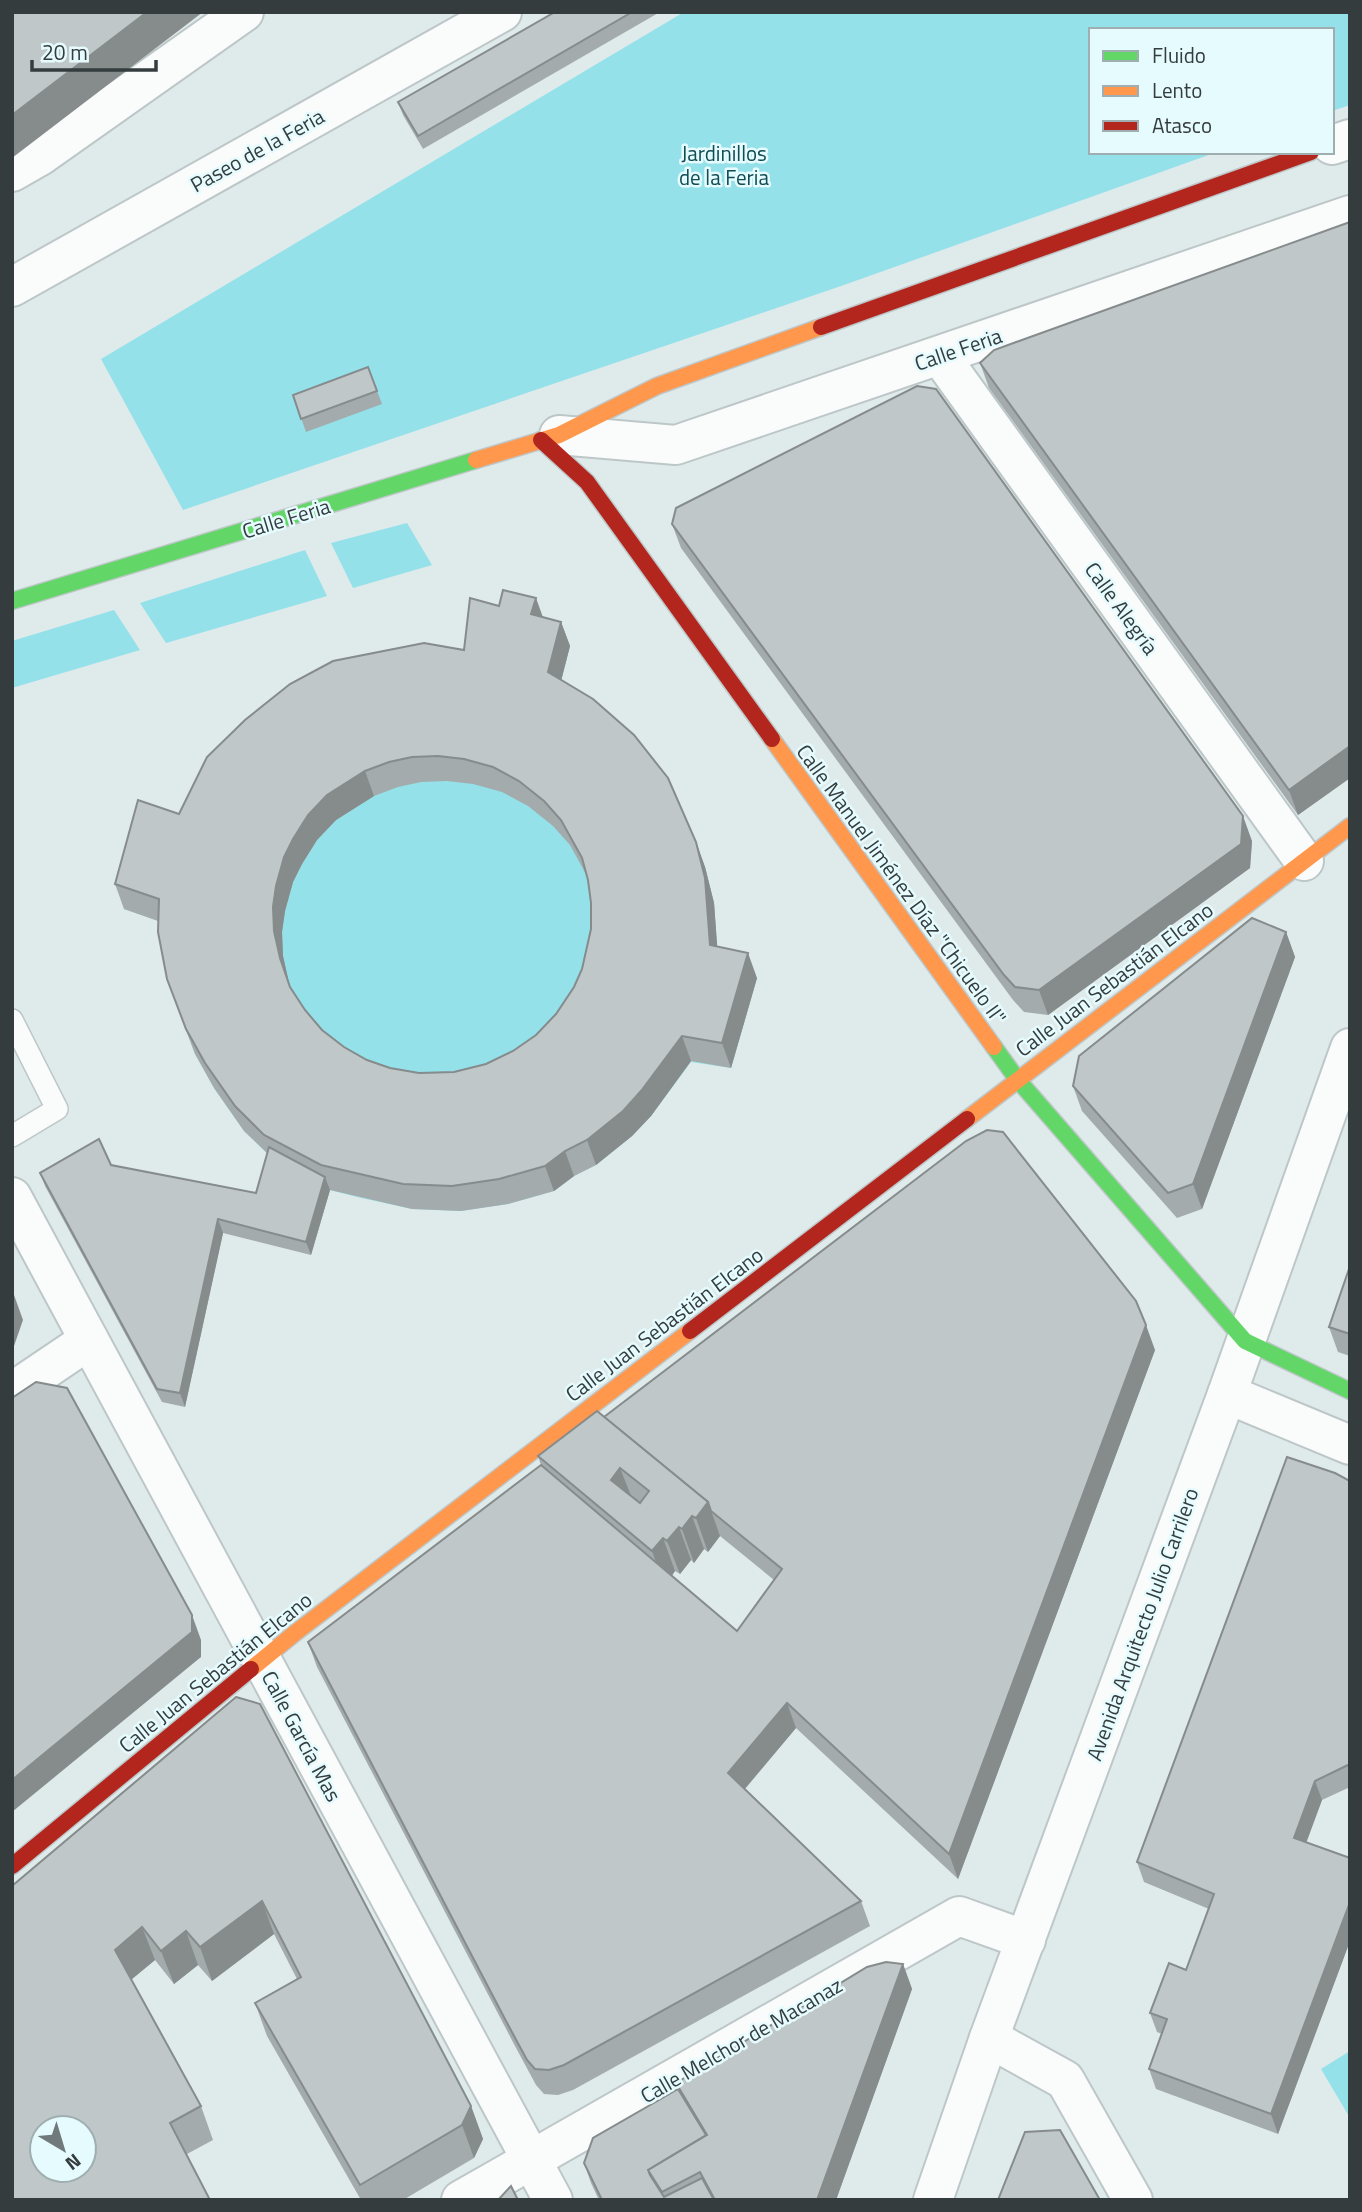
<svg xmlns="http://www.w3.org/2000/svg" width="1362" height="2212" font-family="'Titillium Web',sans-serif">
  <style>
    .green { fill: #94e1ea }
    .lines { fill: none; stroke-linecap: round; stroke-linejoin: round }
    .lane-casing { stroke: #bec7c8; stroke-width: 24 }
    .street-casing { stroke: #bec7c8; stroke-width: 42 }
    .fast-casing { stroke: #bec7c8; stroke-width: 19 }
    .slow-casing { stroke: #bec7c8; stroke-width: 19 }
    .jam-casing { stroke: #bec7c8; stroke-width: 19 }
    .lane { stroke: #fafcfc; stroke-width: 21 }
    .street { stroke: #fafcfc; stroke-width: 38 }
    .fast { stroke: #63d668; stroke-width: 16 }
    .slow { stroke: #ff974d; stroke-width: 16 }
    .jam { stroke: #b3261e; stroke-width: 16 }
    .wall { fill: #a4abac; fill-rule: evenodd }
    .shaded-wall { fill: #868b8c }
    .building { fill: #bfc7c8; stroke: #868b8c; stroke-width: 2; fill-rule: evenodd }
    .labels { text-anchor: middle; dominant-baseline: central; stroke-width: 5; stroke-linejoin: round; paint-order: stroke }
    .street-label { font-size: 21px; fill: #343c3e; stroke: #e6fbfe }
    .park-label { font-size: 21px; fill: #0f4c53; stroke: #e6fbfe }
  </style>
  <rect width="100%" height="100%" fill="#dfeaeb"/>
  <g class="green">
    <path d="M684 12H1350V105L1332 111V30H1091V152H1217L844 285 183 510 101 359Z"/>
    <path d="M407 523 432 565 353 588 331 543Z"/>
    <path d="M305 550 327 596 166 643 140 603Z"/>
    <path d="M114 610 140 650 12 688V641Z"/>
    <path d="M540 639 570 646 557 697 705 867 714 903 719 970 757 978 731 1068 691 1062 651 1116 632 1136 596 1165 574 1176 554 1191 508 1204 461 1211 412 1209 357 1197 330 1190 274 1160 244 1131 214 1088 195 1054 176 1004 167 957 168 924 124 909 147 825 188 839Z"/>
    <path d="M1350 2051V2118L1321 2069Z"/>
  </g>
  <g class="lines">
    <g class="lane-casing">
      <path id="lane" d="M12 1020 57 1109 12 1136"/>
    </g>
    <g class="street-casing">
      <g id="street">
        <path d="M1332 145 1350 139"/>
        <path d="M12 172 40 156 244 12"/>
        <path d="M12 287 502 12"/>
        <path d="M940 356 1304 861"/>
        <path d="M559 435 676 445 1350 215"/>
        <path d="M12 1197 553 2200"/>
        <path d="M12 1392 89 1340"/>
        <path d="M1227 1394 1350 1445"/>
        <path d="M989 2038 1065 2080 1133 2200"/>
        <path d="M461 2200 959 1916 1026 1940"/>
        <path d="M933 2200 989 2038 1227 1394 1350 1048"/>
      </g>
    </g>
    <g class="fast-casing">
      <g id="fast">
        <path d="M12 601 476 460"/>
        <path d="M994 1047 1017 1079 1245 1341 1350 1391"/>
      </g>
    </g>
    <g class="slow-casing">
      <g id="slow">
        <path d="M476 460 559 435 657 386 821 327"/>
        <path d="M772 739 994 1047"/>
        <path d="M967 1119 1350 826"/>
        <path d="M251 1669 295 1633 690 1331"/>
      </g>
    </g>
    <g class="jam-casing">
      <g id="jam">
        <path d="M821 327 1311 152"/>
        <path d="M541 440 587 482 772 739"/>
        <path d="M690 1331 967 1119"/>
        <path d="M12 1866 251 1669"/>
      </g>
    </g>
    <use href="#lane" class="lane"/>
    <use href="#street" class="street"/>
    <use href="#fast" class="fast"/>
    <use href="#slow" class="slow"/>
    <use href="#jam" class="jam"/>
  </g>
  <g class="wall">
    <path d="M555 12H660L423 149 403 115 398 102Z"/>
    <path d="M1350 222V778L1298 815 989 388 980 363Z"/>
    <path d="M368 367 382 404 306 432 293 395Z"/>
    <path d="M672 524 1252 841 1250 868 1048 1015 1024 1012 1013 1000 681 548Z"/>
    <path d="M543 617 561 622 570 646 561 680 696 842 705 867 714 903 717 947 757 978 731 1068 691 1061 651 1116 632 1136 596 1165 574 1176 554 1191 508 1204 461 1211 412 1209 330 1190 311 1255 223 1233 185 1407 162 1402 45 1186 40 1173 111 1165 256 1193 267 1153 244 1131 214 1088 195 1054 167 979 158 921 124 909 115 884 179 814 464 650ZM447 781 473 784 502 792 528 806 553 826 570 845 587 876 591 903V929L582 969 574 987 556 1014 536 1035 513 1051 486 1064 454 1072 419 1073 390 1068 367 1060 344 1047 322 1030 305 1010 290 987 283 956 282 932 285 911 293 882 302 864 317 840 336 820 374 796 398 787 421 782Z"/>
    <path d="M1286 932 1295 957 1202 1209 1177 1218 1082 1111 1073 1086Z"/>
    <path d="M1350 1266V1356L1338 1352 1329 1327Z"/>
    <path d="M1155 1350 958 1879 796 1728 745 1789 861 1901 870 1926 573 2090 558 2095 544 2094 536 2085 515 2046 317 1667 308 1642 541 1465 538 1456 604 1417ZM720 1536 774 1580 737 1631 672 1576 675 1571 680 1574 691 1560 694 1563 704 1549 708 1552Z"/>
    <path d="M1350 1481V1787L1322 1800 1306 1842 1350 1858V1941L1278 2134 1156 2089 1149 2069 1162 2034 1157 2032 1150 2013 1186 1970 1209 1909 1144 1882 1137 1862Z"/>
    <path d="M236 1697 471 2106 483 2139 474 2158 403 2200H361L267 2036 255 2003 297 1979 274 1934 212 1981 198 1965 174 1984 155 1960 131 1980 201 2106 213 2140 187 2154 12 2200Z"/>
    <path d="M903 1964 912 1989 836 2200H599L591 2183 584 2163 678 2089 676 2083Z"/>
  </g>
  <g class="shaded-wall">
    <path d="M147 12H203L12 158V115Z"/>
    <path d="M536 598 545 623 531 614Z"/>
    <path d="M561 622 570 646 557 697 548 672Z"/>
    <path d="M1350 746V778L1298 815 1289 790Z"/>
    <path d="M365 771 374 796 336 820 317 840 302 864 293 882 285 911 282 932 283 956 289 983 280 958 274 931 273 907 276 886 284 857 293 839 308 815 327 795Z"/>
    <path d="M1243 816 1252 841 1250 868 1048 1015 1039 990Z"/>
    <path d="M696 842 705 867 714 903 719 970 710 945Z"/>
    <path d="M1286 932 1295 957 1202 1209 1193 1184Z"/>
    <path d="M748 953 757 978 731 1068 722 1043Z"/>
    <path d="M682 1036 691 1061 651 1116 632 1136 596 1165 587 1140Z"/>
    <path d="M565 1151 574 1176 554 1191 545 1166Z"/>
    <path d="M325 1177 330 1190 311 1255 306 1242Z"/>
    <path d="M218 1219 223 1233 185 1407 180 1393Z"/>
    <path d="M14 1295 23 1320 14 1346 12 1348V1301Z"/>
    <path d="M1146 1325 1155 1350 958 1879 949 1854Z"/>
    <path d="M620 1468 633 1501 611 1480Z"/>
    <path d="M708 1502 720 1536 708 1552 696 1518Z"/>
    <path d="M692 1516 704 1549 694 1563 682 1529Z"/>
    <path d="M679 1527 691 1560 680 1574 667 1541Z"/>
    <path d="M663 1538 675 1571 664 1585 652 1551Z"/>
    <path d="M192 1615 201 1640V1657L12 1812V1780Z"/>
    <path d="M787 1703 796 1728 737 1798 728 1773Z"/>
    <path d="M1315 1781 1322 1800 1301 1857 1294 1838Z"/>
    <path d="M262 1901 274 1934 212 1981 200 1947Z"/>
    <path d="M1350 1902V1941L1278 2134 1271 2114Z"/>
    <path d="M142 1927 155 1960 127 1983 115 1950Z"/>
    <path d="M186 1931 198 1965 174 1984 161 1951Z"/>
    <path d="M903 1964 912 1989 836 2200H817Z"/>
    <path d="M471 2106 483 2139 474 2158 462 2125Z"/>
  </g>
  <g class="building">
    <path d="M12 12H147L12 115Z"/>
    <path d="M555 12H632L418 136 398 102Z"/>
    <path d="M1350 222V746L1289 790 980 363 994 350Z"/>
    <path d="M368 367 377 391 301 419 293 395Z"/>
    <path d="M917 386 936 389 1243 816 1241 844 1039 990 1015 987 1004 975 672 524 676 508Z"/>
    <path d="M503 590 536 598 531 614 561 622 548 672 593 699 634 735 668 778 696 842 705 878 710 945 748 953 722 1043 682 1036 641 1091 623 1111 587 1140 565 1151 545 1166 499 1179 452 1186 403 1184 321 1165 264 1135 235 1106 205 1063 186 1029 167 979 158 932 159 899 115 884 138 800 179 814 207 757 245 720 290 684 333 661 424 643 464 650 470 598 499 606ZM438 756 464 759 493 767 519 781 544 801 561 820 582 858 588 880 591 903V929L582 969 574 987 556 1014 536 1035 513 1051 486 1064 454 1072 419 1073 390 1068 367 1060 344 1047 322 1030 305 1010 290 987 280 958 274 931 273 907 276 886 284 857 293 839 308 815 327 795 365 771 389 762 412 757Z"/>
    <path d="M1252 918 1286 932 1193 1184 1168 1193 1073 1086 1079 1056Z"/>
    <path d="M987 1130 1003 1132 1136 1301 1146 1325 949 1854 787 1703 728 1773 861 1901 564 2065 549 2070 535 2069 527 2060 506 2021 308 1642 541 1465 737 1631 782 1569 711 1511 708 1502 604 1417 966 1141Z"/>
    <path d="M99 1139 111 1165 256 1193 269 1147 325 1177 306 1242 218 1219 180 1393 157 1389 40 1173Z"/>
    <path d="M1350 1266V1334L1329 1327Z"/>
    <path d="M36 1382 67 1388 192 1615V1632L12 1780V1398Z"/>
    <path d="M597 1411 708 1502 696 1518 692 1516 682 1529 679 1527 667 1541 663 1538 652 1551 538 1456ZM620 1468 649 1491 640 1503 611 1480Z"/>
    <path d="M1287 1457 1335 1473 1350 1481V1764L1315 1781 1294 1838 1350 1858V1902L1271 2114 1149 2069 1167 2019 1150 2013 1169 1963 1186 1970 1214 1894 1137 1862Z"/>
    <path d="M236 1697 260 1704 471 2106 462 2125 360 2185 255 2003 301 1977 262 1901 200 1947 186 1931 161 1951 142 1927 115 1950 201 2106 170 2123 210 2200H12V1886ZM42 2128H84V2170H42Z"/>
    <path d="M886 1962 903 1964 817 2200H715L700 2172 662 2192 648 2170 707 2135 676 2083 867 1967Z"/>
    <path d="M678 2089 706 2135 648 2170 650 2175 664 2197 702 2178 714 2200H602L584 2163 593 2138Z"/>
    <path d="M1060 2130 1100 2200H998L1025 2132Z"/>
    <path d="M511 2186 518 2200H498Z"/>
  </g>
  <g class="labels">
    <g class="street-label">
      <text transform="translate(257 150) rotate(-29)">Paseo de la Feria</text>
      <text transform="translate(958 349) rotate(-19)">Calle Feria</text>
      <text transform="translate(286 518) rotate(-17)">Calle Feria</text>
      <text transform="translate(1122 608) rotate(54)">Calle Alegría</text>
      <text transform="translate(902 884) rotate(54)">Calle Manuel Jiménez Díaz "Chicuelo II"</text>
      <text transform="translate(1114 979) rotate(-37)">Calle Juan Sebastián Elcano</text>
      <text transform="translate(664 1324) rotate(-37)">Calle Juan Sebastián Elcano</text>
      <text transform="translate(1142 1624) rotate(-70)">Avenida Arquitecto Julio Carrilero</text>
      <text transform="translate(215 1672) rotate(-39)">Calle Juan Sebastián Elcano</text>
      <text transform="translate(302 1736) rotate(62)">Calle García Mas</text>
      <text transform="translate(741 2040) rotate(-30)">Calle Melchor de Macanaz</text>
    </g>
    <g class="park-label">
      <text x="724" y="153">Jardinillos<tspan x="724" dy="24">de la Feria</tspan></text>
    </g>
  </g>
  <rect width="1362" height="2212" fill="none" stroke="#343c3e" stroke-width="28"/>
  <rect x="1089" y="28" width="245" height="126" fill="#e6fbfe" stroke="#9fafb1" stroke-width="2"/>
  <rect x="1103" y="51" width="35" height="10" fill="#63d668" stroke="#9fafb1" stroke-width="2"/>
  <text x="1152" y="63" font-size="21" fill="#343c3e">Fluido</text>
  <rect x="1103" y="86" width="35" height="10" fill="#ff974d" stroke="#9fafb1" stroke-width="2"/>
  <text x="1152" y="98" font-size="21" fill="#343c3e">Lento</text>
  <rect x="1103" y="121" width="35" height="10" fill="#b3261e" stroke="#9fafb1" stroke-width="2"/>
  <text x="1152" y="133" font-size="21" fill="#343c3e">Atasco</text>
  <g transform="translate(63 2149) rotate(142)"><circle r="33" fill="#e6fbfe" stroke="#9fafb1" stroke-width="2"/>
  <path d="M0-5L12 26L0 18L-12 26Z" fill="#70797b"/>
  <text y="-10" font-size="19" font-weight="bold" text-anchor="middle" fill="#343c3e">N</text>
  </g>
  <path d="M32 60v10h124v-10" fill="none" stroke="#343c3e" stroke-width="3.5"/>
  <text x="42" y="60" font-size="21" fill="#343c3e" stroke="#e6fbfe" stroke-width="5" paint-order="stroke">20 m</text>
</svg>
